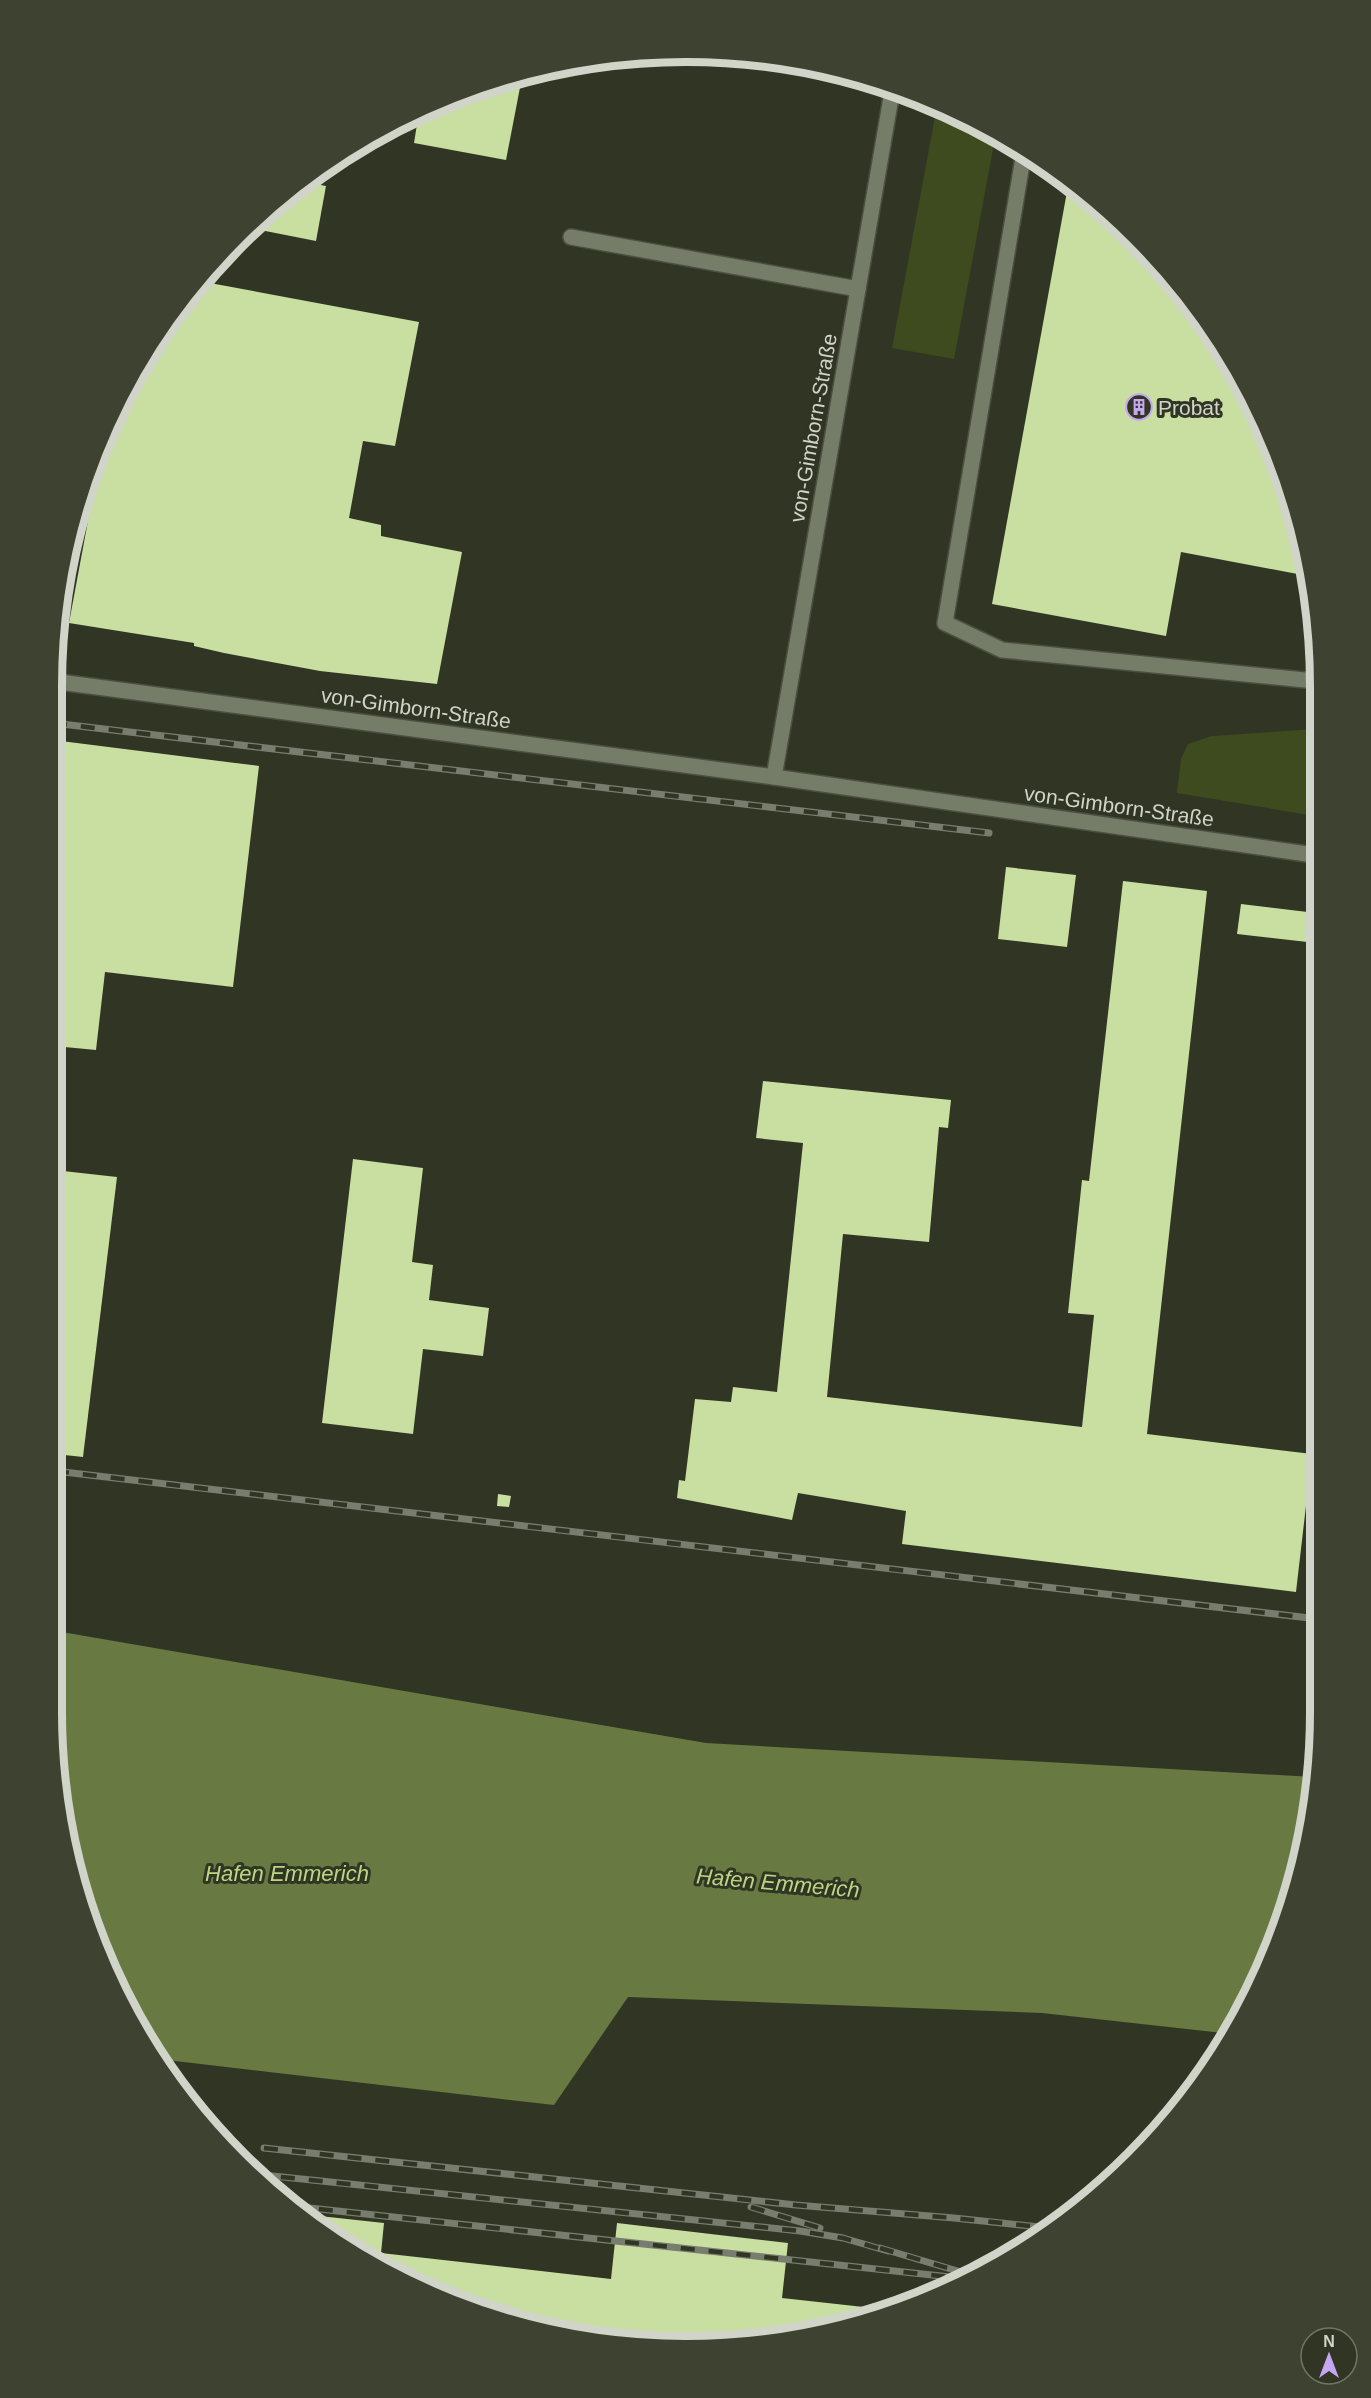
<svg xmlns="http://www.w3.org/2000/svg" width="1371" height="2398" font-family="Arial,sans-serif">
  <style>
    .green { fill: #3e4b1f }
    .water { fill: #687941 }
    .building { fill: #c9dea1 }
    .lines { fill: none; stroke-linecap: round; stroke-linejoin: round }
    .minor-casing { stroke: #4c5042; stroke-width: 18 }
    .minor { stroke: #757c68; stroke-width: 15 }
    .rail-casing { stroke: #787d6f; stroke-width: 7 }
    .rail { stroke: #303524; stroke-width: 4.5; stroke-dasharray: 14; stroke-linecap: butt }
    .labels { text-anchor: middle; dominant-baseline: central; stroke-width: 6; stroke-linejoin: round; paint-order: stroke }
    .poi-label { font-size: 21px; fill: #d0d4c9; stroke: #303524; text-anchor: start }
    .street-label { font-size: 21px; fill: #d0d4c9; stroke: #303524 }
    .water-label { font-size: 22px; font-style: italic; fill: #bbd682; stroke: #303524 }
    .rim { fill: none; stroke: #d0d4c9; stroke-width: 8 }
  </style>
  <rect width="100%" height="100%" fill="#303524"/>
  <g class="green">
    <path d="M937 106 996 133 954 359 892 348Z"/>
    <path d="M1315 729V816L1177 793 1181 759 1188 744 1212 736Z"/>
  </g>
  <path class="water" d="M56 1631 706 1743 1314 1777 1286 1916 1232 2034 1042 2013 628 1997 554 2105 158 2059 117 1993 85 1916 56 1796Z"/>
  <g class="building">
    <path d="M523 72 506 160 414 143 418 118 405 116Z"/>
    <path d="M300 181 326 186 316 241 250 228Z"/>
    <path d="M1068 186 1134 237 1213 333 1286 481 1308 576 1181 552 1166 636 992 604Z"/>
    <path d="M199 281 419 322 395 446 363 441 349 518 381 525V536L462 552 437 684 320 671 224 653 194 646V643L69 623 98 467 92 466 136 368Z"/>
    <path d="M53 740 259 766 233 987 105 972 96 1050 54 1046Z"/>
    <path d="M1006 867 1076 875 1067 947 998 939Z"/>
    <path d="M1123 881 1207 891 1147 1434 1312 1454 1296 1592 902 1544 906 1511 798 1493 792 1520 677 1498 679 1480 685 1481 695 1399 731 1402 733 1387 777 1392 803 1143 756 1138 763 1081 951 1100 948 1128 939 1127 929 1242 843 1234 827 1397 1082 1427 1094 1315 1068 1313 1082 1180 1089 1181Z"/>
    <path d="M1241 904 1316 913V943L1237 934Z"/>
    <path d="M353 1159 423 1168 412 1262 433 1265 429 1300 489 1308 483 1356 423 1349 413 1434 322 1423Z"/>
    <path d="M54 1170 117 1177 83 1457 55 1454Z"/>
    <path d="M498 1494 511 1496 509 1507 497 1506Z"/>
    <path d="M301 2214 384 2223 381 2253 611 2279 617 2223 788 2243 782 2298 891 2310 810 2335 727 2346 603 2342 521 2325 405 2282 333 2240Z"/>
  </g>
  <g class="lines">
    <g class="minor-casing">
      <g id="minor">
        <path d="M1024 152 945 623 1002 650 1315 681"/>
        <path d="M571 237 858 289"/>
        <path d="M52 681 774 777 1314 855"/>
        <path d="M774 777 893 86"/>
      </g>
    </g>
    <use href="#minor" class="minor"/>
    <g class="rail-casing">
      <g id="rail">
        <path d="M53 723 989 833"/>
        <path d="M55 1471 1318 1619"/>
        <path d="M264 2148 796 2205 954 2218 1050 2228"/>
        <path d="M253 2174 800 2231 843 2238 888 2251"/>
        <path d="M291 2206 969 2279"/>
        <path d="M751 2207 820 2228"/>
        <path d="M880 2248 961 2272"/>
      </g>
    </g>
    <use href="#rail" class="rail"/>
  </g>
  <defs>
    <g id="building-ring" transform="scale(1.35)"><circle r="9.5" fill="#303524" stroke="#c6a6f0" stroke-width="1.5"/><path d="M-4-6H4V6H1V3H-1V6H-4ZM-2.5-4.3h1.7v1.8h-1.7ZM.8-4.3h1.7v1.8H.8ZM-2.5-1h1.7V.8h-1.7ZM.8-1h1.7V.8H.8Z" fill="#c6a6f0"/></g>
  </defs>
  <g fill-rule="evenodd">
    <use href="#building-ring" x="1139" y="407"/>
  </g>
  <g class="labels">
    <g class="poi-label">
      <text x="1158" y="407">Probat</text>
    </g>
    <g class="street-label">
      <text transform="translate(813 428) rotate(-80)">von-Gimborn-Straße</text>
      <text transform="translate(416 708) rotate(8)">von-Gimborn-Straße</text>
      <text transform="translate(1119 806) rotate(8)">von-Gimborn-Straße</text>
    </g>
    <g class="water-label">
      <text x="287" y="1873">Hafen Emmerich</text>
      <text transform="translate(778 1883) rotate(5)">Hafen Emmerich</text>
    </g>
  </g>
  <path d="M0 0H1371V2398H0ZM686 62H686A624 624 0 0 1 1310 686V1712A624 624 0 0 1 686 2336H686A624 624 0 0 1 62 1712V686A624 624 0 0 1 686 62Z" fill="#3d4231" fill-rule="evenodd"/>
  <path class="rim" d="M686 62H686A624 624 0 0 1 1310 686V1712A624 624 0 0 1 686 2336H686A624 624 0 0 1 62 1712V686A624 624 0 0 1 686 62Z"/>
  <g transform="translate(1329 2356)"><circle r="28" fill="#303524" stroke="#707566" stroke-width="1.5"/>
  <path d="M0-4.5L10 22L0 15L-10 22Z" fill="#c6a6f0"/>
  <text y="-9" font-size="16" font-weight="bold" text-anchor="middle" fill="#d0d4c9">N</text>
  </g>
</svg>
